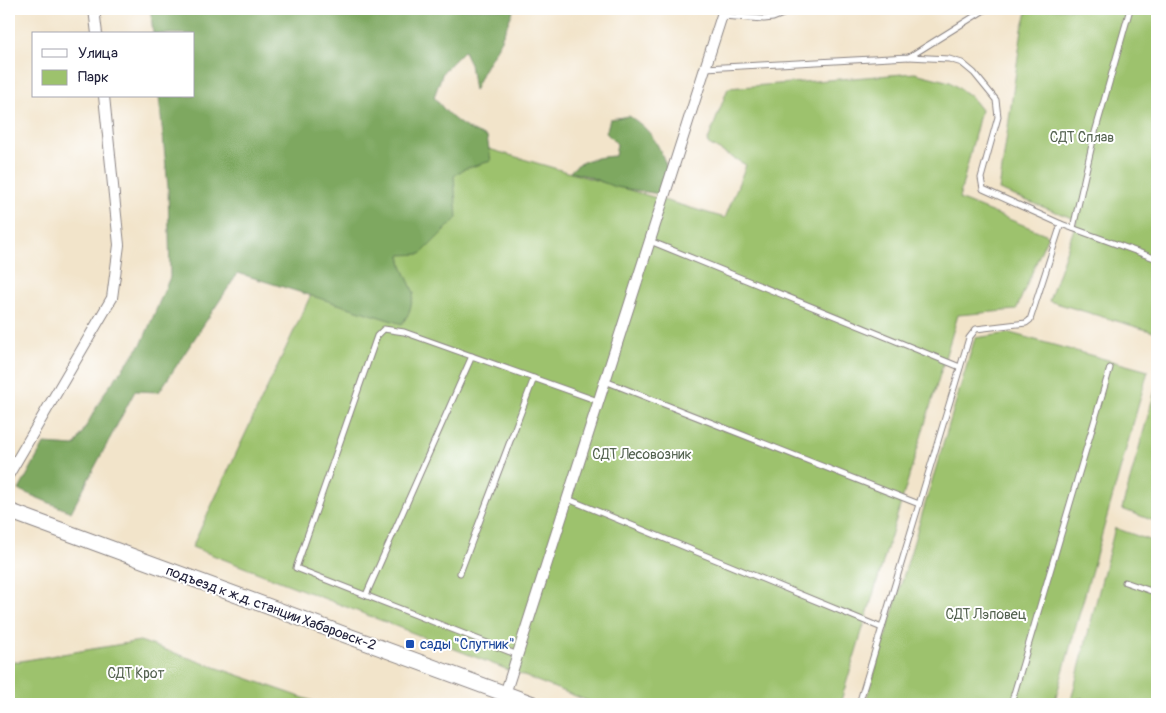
<svg xmlns="http://www.w3.org/2000/svg" width="1166" height="713" font-family="Pangolin,sans-serif">
  <style>
    .green { fill: #9dc26d; stroke: #607254 }
    .forest { fill: #7ea860; stroke: #50654e }
    .lines { fill: none; stroke-linecap: round; stroke-linejoin: round }
    .lane-casing { stroke: #8a8382; stroke-width: 7 }
    .street-casing { stroke: #8a8382; stroke-width: 12 }
    .secondary-casing { stroke: #8a8382; stroke-width: 17 }
    .lane { stroke: #fff; stroke-width: 5 }
    .street { stroke: #fff; stroke-width: 10 }
    .secondary { stroke: #fff; stroke-width: 15 }
    .transit-dot { fill: #1a4fb4; stroke: #fff; stroke-width: 2 }
    .labels { text-anchor: middle; dominant-baseline: central; stroke-width: 4; stroke-linejoin: round; paint-order: stroke }
    .park-label { font-size: 14px; fill: #53624f; stroke: #fff }
    .street-label { font-size: 14px; fill: #22223b; stroke: #fff }
    .transit-label { font-size: 14px; fill: #164399; stroke: #fff; text-anchor: start }
  </style>
  <rect width="100%" height="100%" fill="#fff"/>
  <filter id="ink" filterUnits="userSpaceOnUse"><feTurbulence type="fractalNoise" baseFrequency=".02" numOctaves="2"/><feDisplacementMap in="SourceGraphic" scale="10" xChannelSelector="R" yChannelSelector="G"/><feConvolveMatrix kernelMatrix="1 2 1 2 8 2 1 2 1" color-interpolation-filters="sRGB"/></filter>
  <filter id="wash" filterUnits="userSpaceOnUse"><feTurbulence type="fractalNoise" baseFrequency=".0096" numOctaves="4" result="noise"/><feDisplacementMap in="SourceGraphic" scale="20" xChannelSelector="R" yChannelSelector="G"/><feGaussianBlur stdDeviation="1.12" result="paint"/><feColorMatrix in="noise" values="0 0 0 0 0 0 0 0 0 0 0 0 0 0 0 0 0 1.4 0 .05"/><feComposite in="paint" operator="in"/></filter>
  <g filter="url(#wash)">
    <rect width="100%" height="100%" fill="#f2e4ca"/>
    <g class="green">
      <path d="M1028 9H1157V333L1049 301 1077 220 999 190 1022 29Z"/>
      <path d="M915 73 950 82 970 96 981 110 959 199 1048 235 1016 310 958 315 840 704H596L192 547 393 121 725 218 746 165 707 143 728 88Z"/>
      <path d="M1010 333 1148 371 1054 704H865L975 338Z"/>
      <path d="M1157 383V522L1122 509Z"/>
      <path d="M1115 528 1157 543V704H1070Z"/>
      <path d="M140 641 321 704H9V663Z"/>
    </g>
    <g class="forest">
      <path d="M149 9H514L498 46 482 73 474 91 470 64 464 51 443 72 434 97C451 119 461 127 487 137L491 161 464 169 454 176 457 218 421 254 400 255 402 266 414 293 409 313 402 324 238 273 159 392 135 391 71 512 19 490 44 444 75 446 105 392 142 343 170 277 168 187 159 96H194V34H153L151 14Z"/>
      <path d="M629 116C653 131 659 145 668 171L659 194 615 187 587 176 570 172C580 159 599 157 615 156L617 144 606 133 610 119Z"/>
    </g>
  </g>
  <g filter="url(#ink)">
    <g class="lines">
      <g class="lane-casing">
        <g id="lane">
          <path d="M722 16 764 19 773 18 783 14 785 9"/>
          <path d="M705 68 909 57 986 9"/>
          <path d="M1061 224 1157 259"/>
          <path d="M1073 228 1094 136 1130 9"/>
          <path d="M650 241 960 367"/>
          <path d="M605 381 919 504"/>
          <path d="M568 499 882 628"/>
          <path d="M460 573 534 378"/>
          <path d="M1125 582 1157 593"/>
          <path d="M366 595 472 356"/>
          <path d="M518 655 296 568 377 336 384 329 404 332 598 401"/>
          <path d="M1076 702 1083 704"/>
          <path d="M859 704 969 338 976 329 1026 323 1030 320 1061 224 983 189 981 178 998 117 996 100 974 73 962 63 949 59 909 57"/>
          <path d="M1011 704 1110 368"/>
        </g>
      </g>
      <g class="street-casing">
        <g id="street">
          <path d="M94 9 97 34"/>
          <path d="M9 474 112 298 119 245 104 96"/>
          <path d="M505 694 724 9"/>
        </g>
      </g>
      <g class="secondary-casing">
        <path id="secondary" d="M9 511 533 704"/>
      </g>
      <use href="#lane" class="lane"/>
      <use href="#street" class="street"/>
      <use href="#secondary" class="secondary"/>
    </g>
  </g>
  <rect class="transit-dot" x="405" y="639" width="10" height="10" rx="2.5"/>
  <g class="labels">
    <g class="park-label">
      <text x="1082" y="137">СДТ Сплав</text>
      <text x="642" y="454">СДТ Лесовозник</text>
      <text x="986" y="614">СДТ Лэповец</text>
      <text x="136" y="673">СДТ Крот</text>
    </g>
    <g class="street-label">
      <text transform="translate(271 608) rotate(20)">подъезд к ж.д. станции Хабаровск-2</text>
    </g>
    <g class="transit-label">
      <text x="420" y="644">сады "Спутник"</text>
    </g>
  </g>
  <rect width="1166" height="713" fill="none" stroke="#fff" stroke-width="30"/>
  <rect x="32" y="32" width="162" height="65" fill="#ffffff" stroke="#a7a7b1"/>
  <rect x="42" y="49" width="25" height="8" fill="#ffffff" stroke="#a7a7b1"/>
  <text x="78" y="58" font-size="15" fill="#22223b">Улица</text>
  <rect x="42" y="70" width="25" height="15" fill="#9dc26d" stroke="#a7a7b1"/>
  <text x="78" y="82" font-size="15" fill="#22223b">Парк</text>
</svg>
